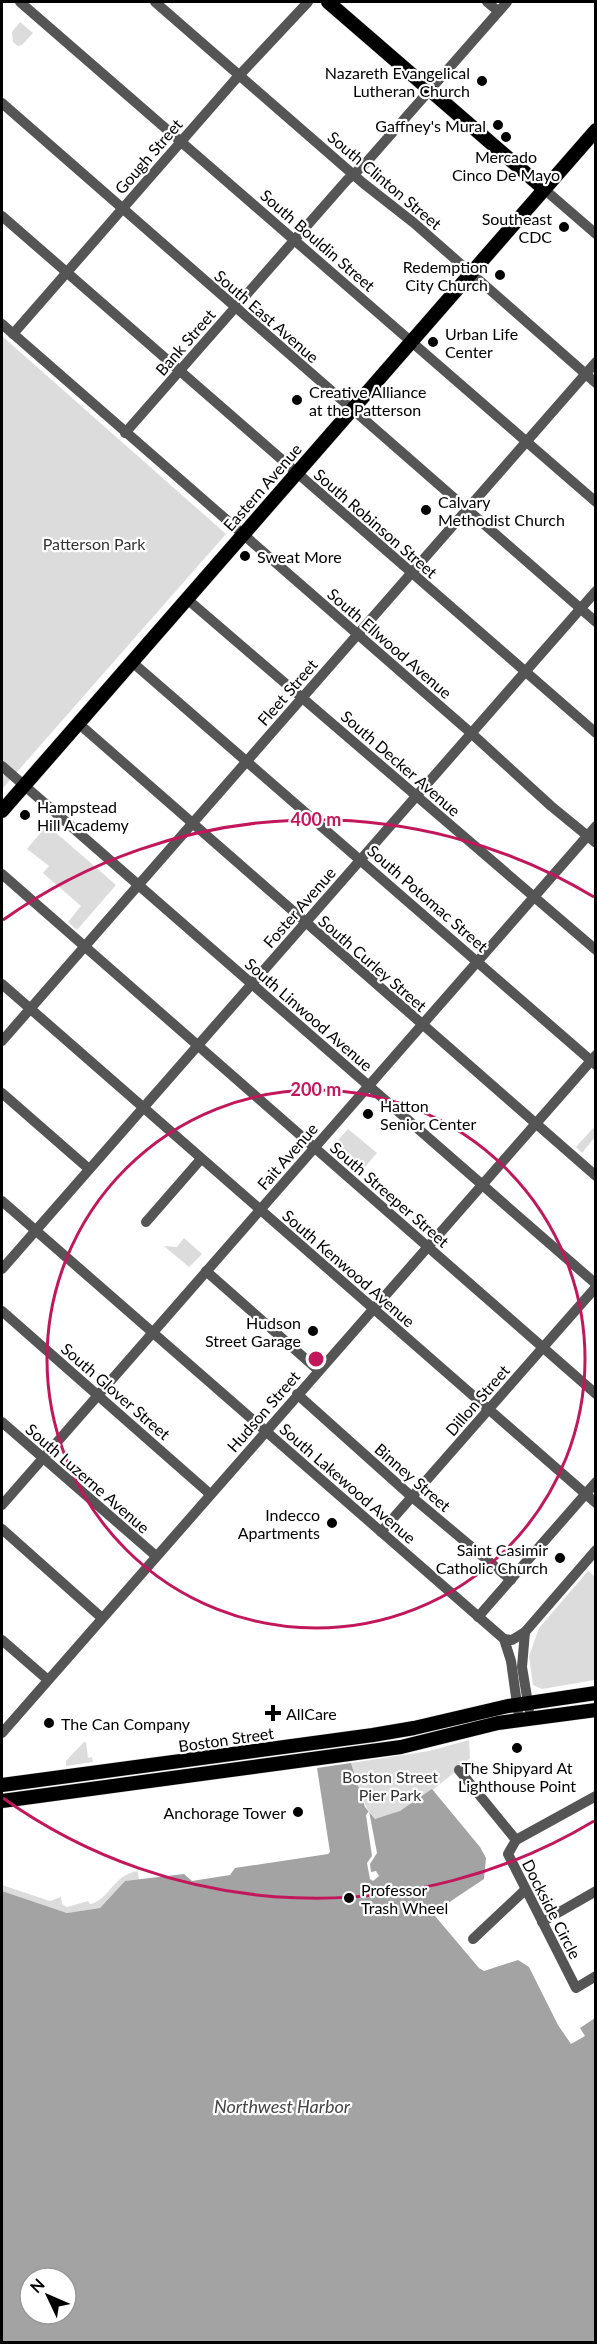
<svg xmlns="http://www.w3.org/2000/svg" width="597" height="2344" font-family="Lato,sans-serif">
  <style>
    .green { fill: #dcdcdc }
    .water { fill: #a3a3a3; fill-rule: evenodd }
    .pier { fill: #fff }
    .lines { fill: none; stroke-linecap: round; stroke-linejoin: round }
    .major-casing { stroke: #dbdbdb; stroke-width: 15 }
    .minor { stroke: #555; stroke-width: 10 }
    .major { stroke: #000; stroke-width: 14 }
    .ring { fill: none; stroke: #c2185b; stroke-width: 3 }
    .poi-dot { fill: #000; stroke: #fff; stroke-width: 2 }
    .labels { text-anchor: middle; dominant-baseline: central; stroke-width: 4.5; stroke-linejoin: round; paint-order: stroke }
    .poi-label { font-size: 16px; fill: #000; stroke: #fff; text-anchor: start }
    .street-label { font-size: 16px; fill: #000; stroke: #fff }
    .park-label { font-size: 16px; fill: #333; stroke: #fff }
    .water-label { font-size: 18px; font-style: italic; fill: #444; stroke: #fff }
    .centre { fill: #c2185b; stroke: #fff; stroke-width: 3 }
    .ring-label { font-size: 18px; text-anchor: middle; font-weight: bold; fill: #c2185b; stroke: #fff; stroke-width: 4.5; stroke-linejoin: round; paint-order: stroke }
  </style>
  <rect width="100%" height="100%" fill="#fff"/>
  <g class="green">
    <path d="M20 22 33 33 22 45 18 46 13 42 12 32Z"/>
    <path d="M2 336 226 534 2 789Z"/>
    <path d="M47 825 116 885 77 930 68 922 81 906 43 873 49 866 27 849Z"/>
    <path d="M595 1126V1137L582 1153 576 1147Z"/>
    <path d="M348 1129 377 1153 358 1175 329 1150Z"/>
    <path d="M184 1238 202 1254 189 1267 164 1246 177 1247Z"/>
    <path d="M588 1571 595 1577V1680L542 1689 533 1685 529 1656 539 1628Z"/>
    <path d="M469 1740 470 1758 464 1765C436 1786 410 1813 375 1819L366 1807 351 1763 429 1751Z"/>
    <path d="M84 1742H86L88 1758 92 1757 93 1762 66 1766V1761Z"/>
    <path d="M138 1871 139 1880 125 1881 100 1908 67 1913 2 1891V1885L50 1901 61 1897 62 1904 67 1907 88 1901 90 1904C109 1901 113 1874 138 1871Z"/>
  </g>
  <path class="water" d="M351 1763 365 1807 375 1819 400 1811 432 1789 480 1847 486 1858 484 1879 436 1911 435 1916 479 1968 484 1971 518 1960 529 1967 558 2025 571 2044 585 2036 580 2028 595 2018V2342H2V1891L67 1913 100 1908 125 1881 184 1874 192 1881 230 1875 235 1868 328 1854 330 1852 317 1768ZM30 2278H66V2314H30Z"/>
  <path class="pier" d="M369 1811 377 1853 370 1864 371 1872 376 1871 379 1876 373 1881 370 1879 367 1863 372 1856 366 1815Z"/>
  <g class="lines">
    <g class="major-casing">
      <g id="major">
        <path d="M328 2 544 189"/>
        <path d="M2 811 596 130"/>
        <path d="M2 1785 373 1735 414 1728 508 1706 596 1693"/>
        <path d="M2 1801 401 1747 498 1723 596 1710"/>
      </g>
    </g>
    <g class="minor">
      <path d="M20 2 596 502"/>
      <path d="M155 2 363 183 414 223 596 383"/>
      <path d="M487 2 498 11"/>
      <path d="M2 103 596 622"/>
      <path d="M544 189 596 234"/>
      <path d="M2 216 596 733"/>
      <path d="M2 324 471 733 551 806 596 843"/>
      <path d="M13 334 234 81 308 2"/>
      <path d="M125 433 347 180 364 165 507 2"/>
      <path d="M187 599 596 950"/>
      <path d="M132 662 596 1065"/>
      <path d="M78 723 596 1176"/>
      <path d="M2 766 596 1284"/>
      <path d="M2 874 596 1394"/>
      <path d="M2 984 596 1503"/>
      <path d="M2 1041 596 362"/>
      <path d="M2 1093 89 1169"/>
      <path d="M2 1201 504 1639 511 1661 518 1711"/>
      <path d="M146 1222 201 1159"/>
      <path d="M2 1269 596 591"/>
      <path d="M206 1271 318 1370"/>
      <path d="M2 1311 210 1494"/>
      <path d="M297 1394 412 1497 511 1580"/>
      <path d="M2 1422 156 1556"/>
      <path d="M2 1505 596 826"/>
      <path d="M2 1529 102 1618"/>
      <path d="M381 1532 596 1287"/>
      <path d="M478 1617 596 1482"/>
      <path d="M525 1632 522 1667 529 1709"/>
      <path d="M504 1639 512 1640 525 1632 596 1550"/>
      <path d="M2 1640 48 1680"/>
      <path d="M2 1733 596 1055"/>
      <path d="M459 1770 516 1840"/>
      <path d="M596 1796 516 1840 508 1854 576 1988 596 1976"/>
      <path d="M542 1922 596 1891"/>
      <path d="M473 1939 525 1890"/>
    </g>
    <use href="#major" class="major"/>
  </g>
  <g class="ring">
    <circle cx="316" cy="1359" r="269"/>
    <path d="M594 1821A539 539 0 0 1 3 1798M3 920A539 539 0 0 1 594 897"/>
  </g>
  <g class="poi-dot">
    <circle cx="482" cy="81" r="6"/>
    <circle cx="498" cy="125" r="6"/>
    <circle cx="506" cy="137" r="6"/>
    <circle cx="564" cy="227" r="6"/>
    <circle cx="500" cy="275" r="6"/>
    <circle cx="433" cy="342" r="6"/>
    <circle cx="297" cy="400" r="6"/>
    <circle cx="426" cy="510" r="6"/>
    <circle cx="245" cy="556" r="6"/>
    <circle cx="25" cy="815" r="6"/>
    <circle cx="368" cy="1114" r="6"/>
    <circle cx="313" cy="1331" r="6"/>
    <circle cx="332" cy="1523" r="6"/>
    <circle cx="560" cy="1558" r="6"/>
    <path d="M270 1704h6v6h6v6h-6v6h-6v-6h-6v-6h6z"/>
    <circle cx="49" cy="1723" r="6"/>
    <circle cx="517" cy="1748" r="6"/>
    <circle cx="298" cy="1812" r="6"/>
    <circle cx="349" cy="1898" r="6"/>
  </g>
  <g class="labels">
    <g class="poi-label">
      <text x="470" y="72" text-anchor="end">Nazareth Evangelical<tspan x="470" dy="18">Lutheran Church</tspan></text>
      <text x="486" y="125" text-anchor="end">Gaffney's Mural</text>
      <text x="506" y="156" text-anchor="middle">Mercado<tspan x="506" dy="18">Cinco De Mayo</tspan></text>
      <text x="552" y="218" text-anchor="end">Southeast<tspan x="552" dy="18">CDC</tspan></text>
      <text x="488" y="266" text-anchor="end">Redemption<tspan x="488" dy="18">City Church</tspan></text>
      <text x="445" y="333">Urban Life<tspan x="445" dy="18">Center</tspan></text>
      <text x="309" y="391">Creative Alliance<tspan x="309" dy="18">at the Patterson</tspan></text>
      <text x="438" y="501">Calvary<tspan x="438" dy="18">Methodist Church</tspan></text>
      <text x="257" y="556">Sweat More</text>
      <text x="37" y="806">Hampstead<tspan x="37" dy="18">Hill Academy</tspan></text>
      <text x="380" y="1105">Hatton<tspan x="380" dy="18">Senior Center</tspan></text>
      <text x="301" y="1322" text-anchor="end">Hudson<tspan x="301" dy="18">Street Garage</tspan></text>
      <text x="320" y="1514" text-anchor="end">Indecco<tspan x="320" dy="18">Apartments</tspan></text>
      <text x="548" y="1549" text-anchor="end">Saint Casimir<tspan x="548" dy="18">Catholic Church</tspan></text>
      <text x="286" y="1713">AllCare</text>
      <text x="61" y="1723">The Can Company</text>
      <text x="517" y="1767" text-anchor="middle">The Shipyard At<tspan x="517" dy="18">Lighthouse Point</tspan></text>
      <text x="286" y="1812" text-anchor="end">Anchorage Tower</text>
      <text x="361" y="1889">Professor<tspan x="361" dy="18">Trash Wheel</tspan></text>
    </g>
    <g class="street-label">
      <text transform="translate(148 156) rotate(-49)">Gough Street</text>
      <text transform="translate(385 180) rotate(40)">South Clinton Street</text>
      <text transform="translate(318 240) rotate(41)">South Bouldin Street</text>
      <text transform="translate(267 316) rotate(41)">South East Avenue</text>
      <text transform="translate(185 342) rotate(-49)">Bank Street</text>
      <text transform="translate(262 487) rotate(-49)">Eastern Avenue</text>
      <text transform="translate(376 523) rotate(41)">South Robinson Street</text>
      <text transform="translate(390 643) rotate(41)">South Ellwood Avenue</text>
      <text transform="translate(287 692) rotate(-49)">Fleet Street</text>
      <text transform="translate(401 763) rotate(41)">South Decker Avenue</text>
      <text transform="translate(428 898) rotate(41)">South Potomac Street</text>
      <text transform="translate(299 907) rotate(-49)">Foster Avenue</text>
      <text transform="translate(373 963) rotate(41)">South Curley Street</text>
      <text transform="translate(309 1014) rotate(41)">South Linwood Avenue</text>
      <text transform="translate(287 1156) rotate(-49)">Fait Avenue</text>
      <text transform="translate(390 1194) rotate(41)">South Streeper Street</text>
      <text transform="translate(349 1268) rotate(41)">South Kenwood Avenue</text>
      <text transform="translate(116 1391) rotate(41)">South Glover Street</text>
      <text transform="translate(477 1400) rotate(-49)">Dillon Street</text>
      <text transform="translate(263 1411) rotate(-49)">Hudson Street</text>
      <text transform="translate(413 1477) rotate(41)">Binney Street</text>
      <text transform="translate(88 1478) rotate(41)">South Luzerne Avenue</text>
      <text transform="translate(348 1483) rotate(41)">South Lakewood Avenue</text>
      <text transform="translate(226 1739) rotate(-8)">Boston Street</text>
      <text transform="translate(552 1909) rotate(63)">Dockside Circle</text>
    </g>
    <g class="park-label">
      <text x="94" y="543">Patterson Park</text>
      <text x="390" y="1776">Boston Street<tspan x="390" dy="18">Pier Park</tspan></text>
    </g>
    <g class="water-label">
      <text x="282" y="2106">Northwest Harbor</text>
    </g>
  </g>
  <circle cx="316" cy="1359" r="9" class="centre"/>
  <g class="ring-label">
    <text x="316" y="826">400 m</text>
    <text x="316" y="1096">200 m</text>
  </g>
  <rect width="597" height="2344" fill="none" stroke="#000000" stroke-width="6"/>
  <g transform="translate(48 2296) rotate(314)"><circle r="28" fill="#ffffff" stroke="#999999" stroke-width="1.5"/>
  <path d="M0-4.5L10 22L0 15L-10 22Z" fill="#000000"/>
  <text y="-9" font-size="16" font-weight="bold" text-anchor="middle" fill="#000000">N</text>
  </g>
</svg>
